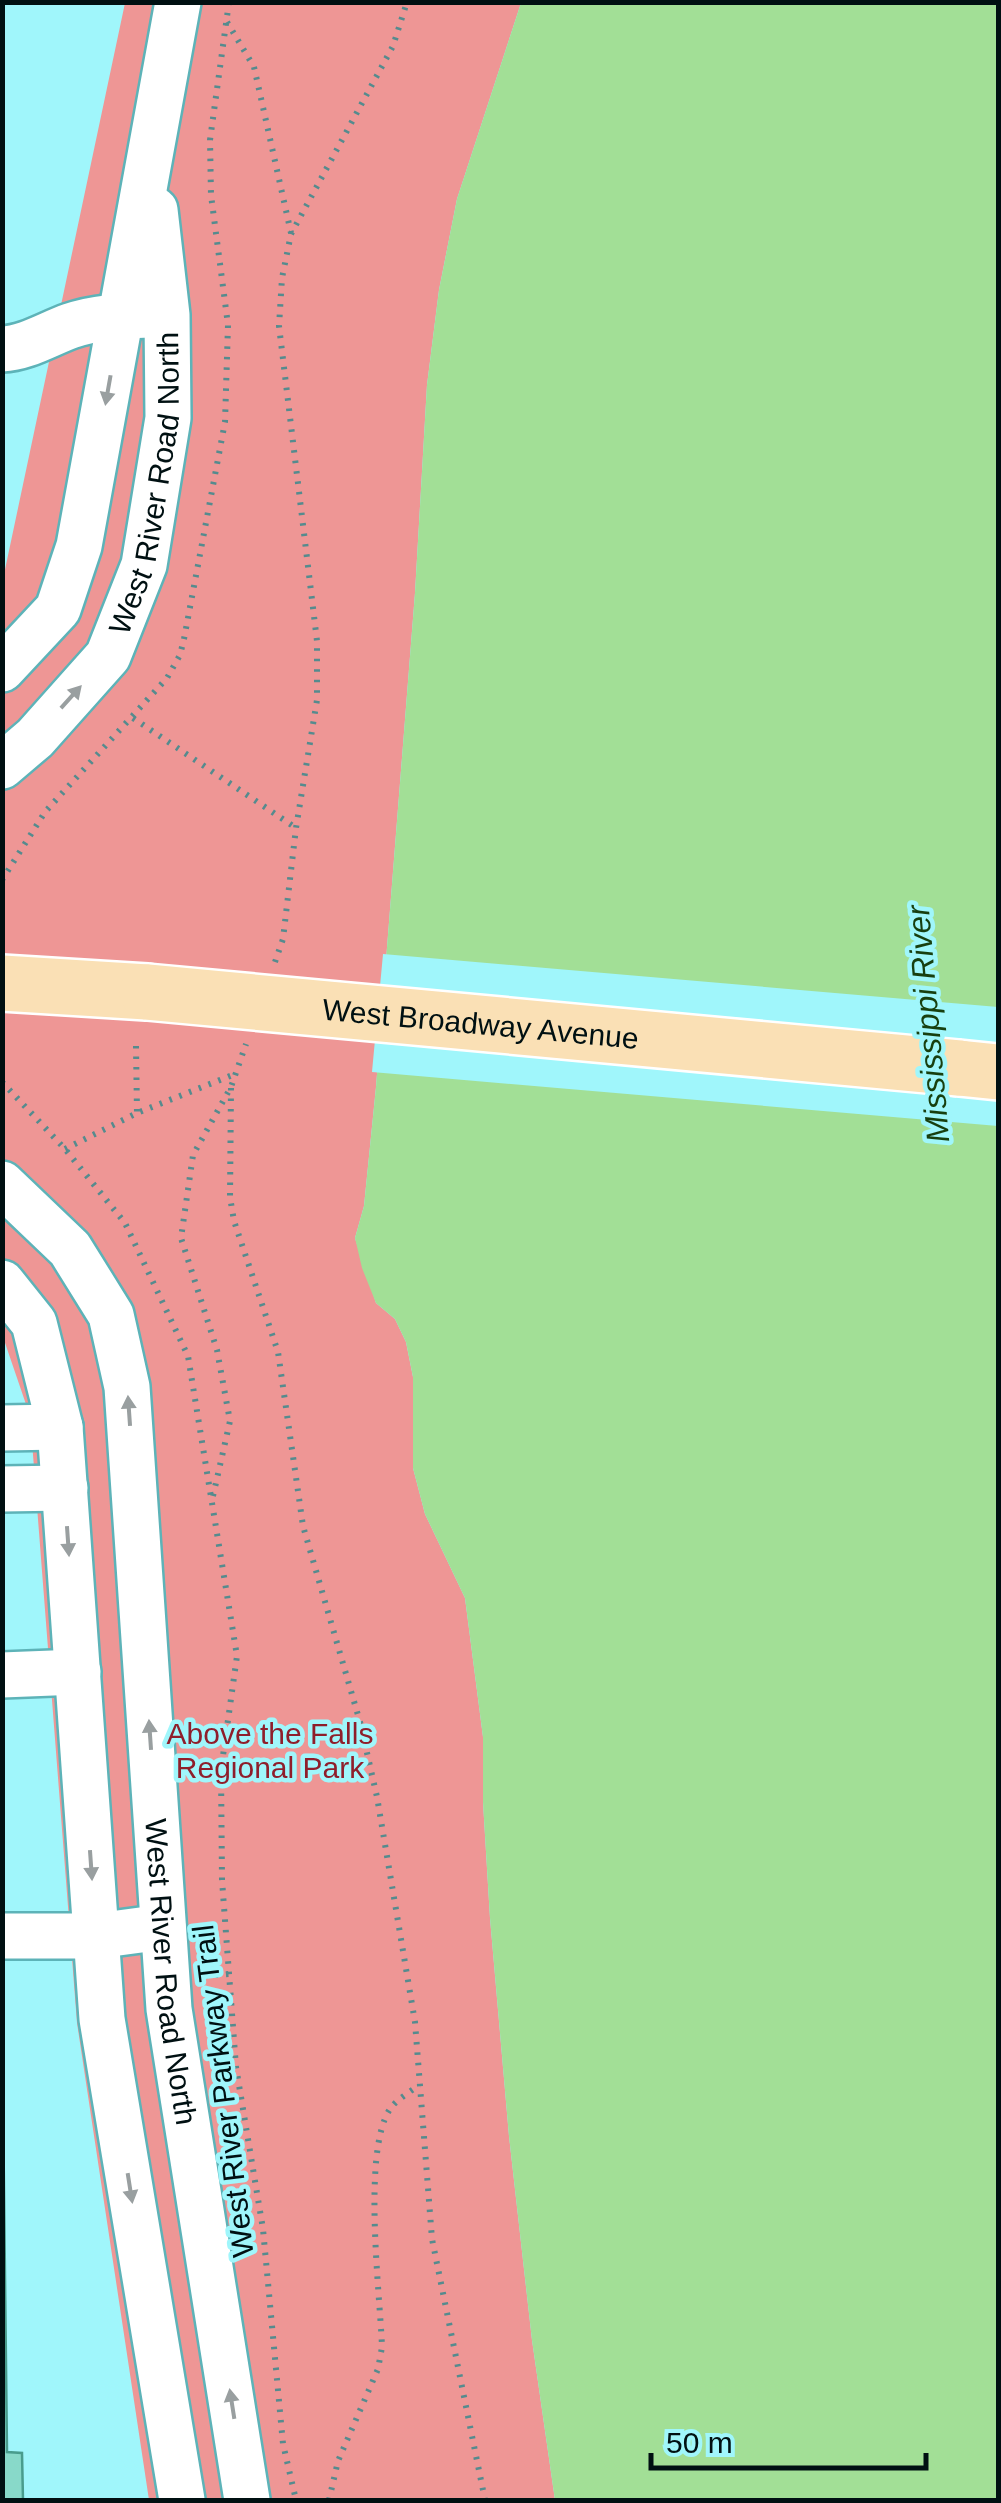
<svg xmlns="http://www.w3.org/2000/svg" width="1001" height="2503" font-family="Arial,sans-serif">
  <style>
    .green { fill: #ee9695 }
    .water { fill: #a2df96 }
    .pier { fill: #a0f6fb }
    .building { fill: #88d9c9; stroke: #499c8d; stroke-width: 2.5 }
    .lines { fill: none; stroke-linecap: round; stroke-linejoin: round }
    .minor-casing { stroke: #5db3b8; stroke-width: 50 }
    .major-casing { stroke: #fff; stroke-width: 60 }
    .path { stroke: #558b8e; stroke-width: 6; stroke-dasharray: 2.5 8; stroke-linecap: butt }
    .minor { stroke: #fff; stroke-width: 45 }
    .major { stroke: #fae0b5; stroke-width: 55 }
    .major-bridge-casing { stroke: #fff; stroke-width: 60; stroke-linecap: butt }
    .major-bridge { stroke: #fae0b5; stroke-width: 55 }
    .oneway { fill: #999fa0 }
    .labels { text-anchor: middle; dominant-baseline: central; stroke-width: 9; stroke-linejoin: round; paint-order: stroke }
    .street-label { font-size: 30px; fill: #001012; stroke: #a0f6fb }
    .park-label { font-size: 30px; fill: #8f1e2b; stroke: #a0f6fb }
    .water-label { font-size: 32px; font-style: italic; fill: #173f0f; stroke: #a0f6fb }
  </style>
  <rect width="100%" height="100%" fill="#a0f6fb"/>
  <path class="green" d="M125 3H521L457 199 439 290 427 385 415 593 376 1087 364 1206 355 1238 376 1303 395 1319 406 1342 413 1377V1468L425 1514 465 1598 483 1737V1802L490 1918 509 2136 532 2340 555 2500H149L77 2023 30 1416 3 1337V579Z"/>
  <path class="water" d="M521 3H998V2500H555L532 2340 509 2136 490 1918 483 1802V1737L465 1598 425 1514 413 1468V1377L406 1342 395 1319 376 1303 362 1268 355 1238 364 1206 376 1087 415 593 427 385 439 290 457 199Z"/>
  <path class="pier" d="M383 954 998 1007V1126L372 1072Z"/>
  <path class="building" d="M2 2014 7 2452 22 2453 23 2500H2Z"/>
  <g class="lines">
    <g class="minor-casing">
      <g id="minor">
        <path d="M2 349C26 348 48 334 70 326 95 317 124 316 150 315"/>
        <path d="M2 669 58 609 79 546 178 2"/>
        <path id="s1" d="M2 766 35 738 108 656 144 565 168 418 167 315 155 210"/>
        <path id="s2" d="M2 1184 70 1249 111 1315 127 1387 169 2009 247 2500"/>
        <path d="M2 1283 34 1323 60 1427 102 2019 182 2500"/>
        <path d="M2 1428 60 1427"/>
        <path d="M2 1489 65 1488"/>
        <path d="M2 1675 78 1672"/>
        <path d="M2 1936H96L163 1927"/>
      </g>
    </g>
    <g class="major-casing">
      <g id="major">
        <path d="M2 983 147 992"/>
        <path d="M959 1068 998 1072"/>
      </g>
    </g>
    <g class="path">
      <path d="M227 22 254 67 291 233"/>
      <path d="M133 718 296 828"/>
      <path d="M2 880 45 812 167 678 180 655 184 639 225 422 228 325 211 195 210 140 229 2"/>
      <path d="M275 962 283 939 296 828 317 700V641L279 326 282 278 291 234 393 46 407 2"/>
      <path d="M136 1046 137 1113"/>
      <path d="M2 1082 65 1149 125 1223 188 1356 237 1656 221 1770 222 1880 236 2067 263 2229 283 2444 296 2500"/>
      <path d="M231 1088 230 1197 234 1221 278 1352 303 1526 360 1722 377 1797 415 2022 432 2239 485 2500"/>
      <path d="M65 1149 137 1113 235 1074"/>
      <path d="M213 1496 230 1421 217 1350 181 1238 193 1155 231 1087 246 1044"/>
      <path d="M205 1976 229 1974"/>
      <path d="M329 2500 338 2461 378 2369 382 2347C380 2293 362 2151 390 2109 396 2100 410 2092 419 2085"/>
    </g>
    <use href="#minor" class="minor"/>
    <use href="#major" class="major"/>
    <g class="major-bridge-casing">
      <g id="major-bridge">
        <path id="s3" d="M147 992 959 1068"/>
      </g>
    </g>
    <use href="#major-bridge" class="major-bridge"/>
  </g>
  <defs><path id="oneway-solid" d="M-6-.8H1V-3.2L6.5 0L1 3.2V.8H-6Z" transform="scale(2.5)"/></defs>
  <g class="oneway">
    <use href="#oneway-solid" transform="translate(108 390) rotate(100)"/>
    <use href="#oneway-solid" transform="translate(71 697) rotate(-48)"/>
    <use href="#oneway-solid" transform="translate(129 1411) rotate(-94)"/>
    <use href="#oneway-solid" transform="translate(68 1541) rotate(86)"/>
    <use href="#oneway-solid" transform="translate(150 1735) rotate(-94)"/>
    <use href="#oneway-solid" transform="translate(91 1865) rotate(86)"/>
    <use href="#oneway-solid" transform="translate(130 2188) rotate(81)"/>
    <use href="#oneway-solid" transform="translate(232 2404) rotate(-99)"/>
  </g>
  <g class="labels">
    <g class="street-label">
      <text stroke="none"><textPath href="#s1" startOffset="332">West River Road North</textPath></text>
      <text stroke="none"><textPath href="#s3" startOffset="335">West Broadway Avenue</textPath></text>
      <text stroke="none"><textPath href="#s2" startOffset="832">West River Road North</textPath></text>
      <text transform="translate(223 2091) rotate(-97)">West River Parkway Trail</text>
    </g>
    <g class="park-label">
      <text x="270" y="1733">Above the Falls<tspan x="270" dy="34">Regional Park</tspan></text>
    </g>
    <g class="water-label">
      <text transform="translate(928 1024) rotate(-95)">Mississippi River</text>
    </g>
  </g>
  <rect width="1001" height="2503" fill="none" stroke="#001012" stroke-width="10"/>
  <path d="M651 2453v15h275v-15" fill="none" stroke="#001012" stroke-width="5"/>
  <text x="666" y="2453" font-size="30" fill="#001012" stroke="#a0f6fb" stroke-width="8" paint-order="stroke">50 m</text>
</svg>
